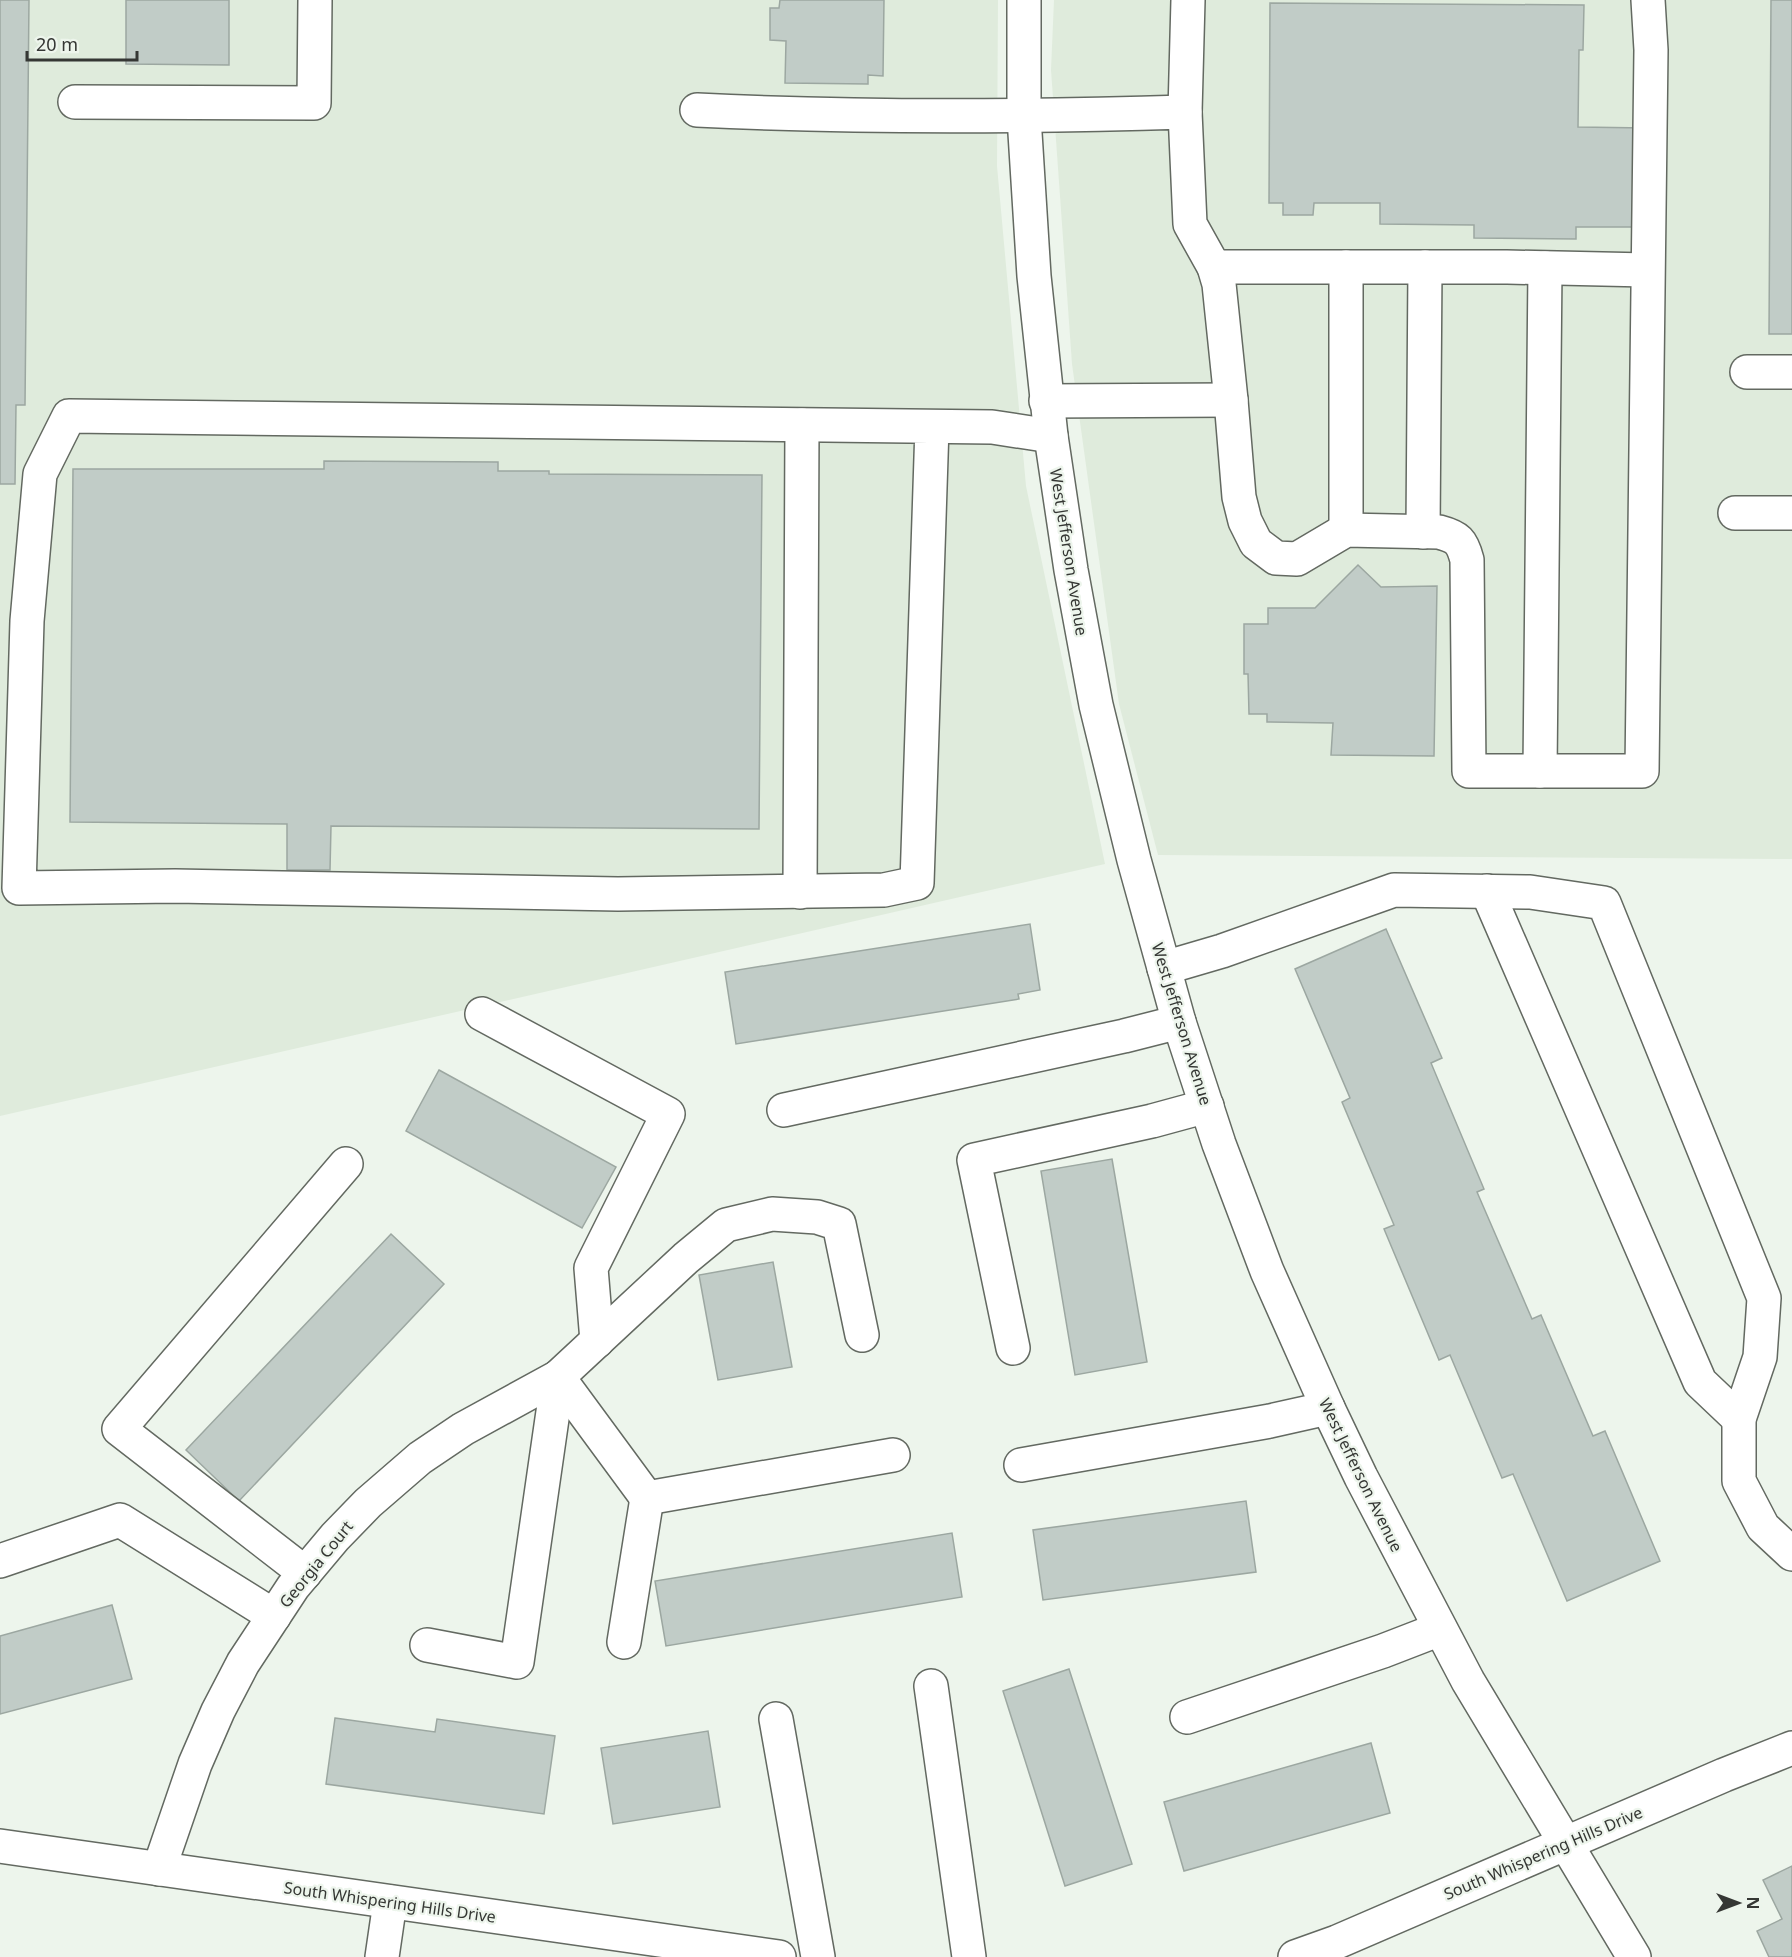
<svg xmlns="http://www.w3.org/2000/svg" width="1792" height="1957" font-family="'Noto Sans',sans-serif">
  <style>
    .built { fill: #dfebdc }
    .building { fill: #c1ccc7; stroke: #9ca7a1; stroke-width: 1.5 }
    .lines { fill: none; stroke-linecap: round; stroke-linejoin: round }
    .minor-casing { stroke: #636961; stroke-width: 36 }
    .minor { stroke: #fff; stroke-width: 33 }
    .labels { text-anchor: middle; dominant-baseline: central; stroke-width: 4.5; stroke-linejoin: round; paint-order: stroke }
    .street-label { font-size: 16px; fill: #353734; stroke: #edf5ec }
  </style>
  <rect width="100%" height="100%" fill="#edf5ec"/>
  <g class="built">
    <path d="M0 0H998L997 166 1026 486 1105 864 0 1116Z"/>
    <path d="M1054 0H1792V859L1158 855 1119 704 1072 364 1051 70Z"/>
  </g>
  <g class="building">
    <path d="M0 0H29L25 405H16L15 484H0Z"/>
    <path d="M126 0H229V65L126 64Z"/>
    <path d="M780 0H884L883 76 868 75V84L785 83 786 41 770 40V8H779Z"/>
    <path d="M1771 0H1792V334H1769Z"/>
    <path d="M1270 3 1584 5 1583 50H1579L1578 127 1646 128 1644 227H1576V239L1474 238V225L1380 224V203H1314L1313 215H1283V203H1269Z"/>
    <path d="M324 461 498 462V471H549V474L762 475 759 829 331 826 330 870H287V824L70 822 73 469H324Z"/>
    <path d="M1358 565 1381 587 1437 586 1434 756 1331 755 1333 723 1267 722V714H1249L1248 674H1244V624H1268V608H1315Z"/>
    <path d="M1030 924 1040 990 1018 994 1019 999 736 1044 725 972Z"/>
    <path d="M1386 929 1442 1058 1431 1063 1484 1189 1477 1192 1532 1319 1541 1315 1593 1436 1605 1431 1660 1561 1567 1601 1513 1474 1502 1478 1450 1355 1439 1360 1384 1229 1394 1225 1342 1102 1350 1098 1295 969Z"/>
    <path d="M439 1070 616 1167 582 1228 406 1131Z"/>
    <path d="M1112 1159 1147 1362 1075 1375 1041 1171Z"/>
    <path d="M391 1234 444 1284 239 1501 186 1450Z"/>
    <path d="M773 1262 792 1367 718 1380 699 1275Z"/>
    <path d="M1246 1501 1256 1572 1043 1600 1033 1530Z"/>
    <path d="M952 1533 962 1597 666 1646 655 1581Z"/>
    <path d="M112 1605 132 1679 0 1714V1636Z"/>
    <path d="M1069 1669 1132 1864 1065 1886 1003 1691Z"/>
    <path d="M335 1718 435 1732 437 1719 555 1736 544 1814 326 1784Z"/>
    <path d="M708 1731 720 1807 613 1824 601 1748Z"/>
    <path d="M1371 1743 1390 1813 1184 1871 1164 1802Z"/>
    <path d="M1792 1866V1957H1769L1757 1931 1782 1919 1763 1880Z"/>
  </g>
  <g class="lines">
    <g class="minor-casing">
      <g id="minor">
        <path d="M1024 0V117L1034 276 1051 436 1071 570 1096 705 1134 860 1179 1022 1219 1144 1267 1271 1328 1408 1361 1477 1468 1681 1634 1957"/>
        <path d="M75 102 314 103 315 0"/>
        <path d="M697 110C859 118 1022 117 1185 112L1190 224 1214 267 1219 284 1231 400 1239 497 1245 521 1256 543 1276 558 1297 559 1346 530 1439 532C1458 537 1462 541 1467 560L1469 771H1642L1651 50 1648 0"/>
        <path d="M1185 112 1188 0"/>
        <path d="M1214 267H1507L1647 270"/>
        <path d="M1346 267V530"/>
        <path d="M1747 372H1792"/>
        <path d="M1046 401 1231 400"/>
        <path d="M932 427 917 883 884 890 618 894 175 886 19 888 27 621 40 474 69 416 992 427 1051 436"/>
        <path d="M1735 513H1792"/>
        <path d="M1423 532 1425 267"/>
        <path d="M1540 771 1545 268"/>
        <path d="M1487 891 1700 1382 1739 1419"/>
        <path d="M800 892 802 425"/>
        <path d="M1164 968 1222 951 1394 890 1530 892 1604 903 1764 1298 1760 1357 1739 1419V1481L1763 1527 1792 1554"/>
        <path d="M482 1014 668 1114 591 1268 597 1341"/>
        <path d="M784 1110 1124 1036 1179 1022"/>
        <path d="M1013 1348 974 1160 1152 1121 1207 1106"/>
        <path d="M558 1377 647 1498 893 1455"/>
        <path d="M1021 1465 1270 1421 1328 1408"/>
        <path d="M0 1561 120 1520 274 1616"/>
        <path d="M305 1573 119 1429 346 1164"/>
        <path d="M624 1642 647 1498"/>
        <path d="M427 1645 517 1662 558 1377"/>
        <path d="M931 1686 969 1957"/>
        <path d="M1187 1717 1383 1651 1440 1629"/>
        <path d="M776 1719 818 1957"/>
        <path d="M0 1846 779 1957"/>
        <path d="M159 1869 195 1764 218 1711 243 1663 293 1587 335 1537 368 1503 420 1458 463 1429 558 1377 686 1258 726 1225 772 1214 817 1217 839 1224 862 1335"/>
        <path d="M382 1957 390 1902"/>
        <path d="M1295 1957 1337 1942 1724 1775 1792 1748"/>
      </g>
    </g>
    <use href="#minor" class="minor"/>
  </g>
  <g class="labels">
    <g class="street-label">
      <text transform="translate(1069 552) rotate(81)">West Jefferson Avenue</text>
      <text transform="translate(1182 1024) rotate(73)">West Jefferson Avenue</text>
      <text transform="translate(1361 1475) rotate(64)">West Jefferson Avenue</text>
      <text transform="translate(316 1564) rotate(-51)">Georgia Court</text>
      <text transform="translate(1543 1853) rotate(-23)">South Whispering Hills Drive</text>
      <text transform="translate(390 1902) rotate(8)">South Whispering Hills Drive</text>
    </g>
  </g>
  <g transform="translate(1738 1903) rotate(90)" stroke="#edf5ec" stroke-width="4.5" paint-order="stroke">
  <path d="M0-4.5L10 22L0 15L-10 22Z" fill="#353734"/>
  <text y="-9" font-size="16" font-weight="bold" text-anchor="middle" fill="#353734">N</text>
  </g>
  <path d="M27 51v9h110v-9" fill="none" stroke="#353734" stroke-width="3"/>
  <text x="36" y="51" font-size="18" fill="#353734" stroke="#edf5ec" stroke-width="4.5" paint-order="stroke">20 m</text>
</svg>
